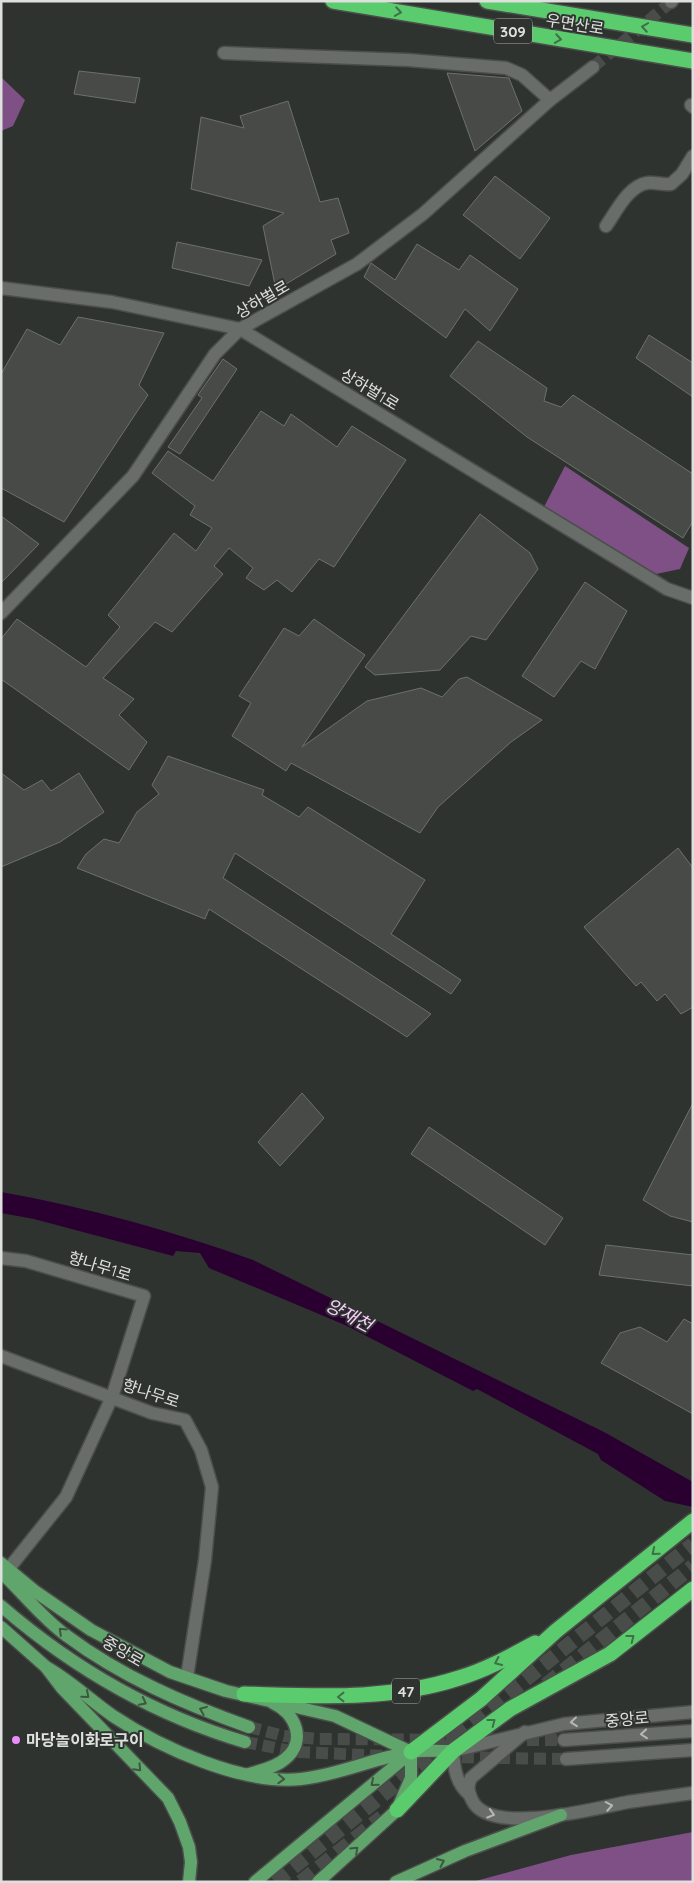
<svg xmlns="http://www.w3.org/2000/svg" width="694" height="1883" font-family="Quicksand,'Noto Sans KR',sans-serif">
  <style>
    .forest { fill: #7f5086 }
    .water { fill: #2a0031 }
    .building { fill: #474a47; stroke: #6d716d }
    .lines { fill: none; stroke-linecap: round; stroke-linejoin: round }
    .minor-tunnel { stroke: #494d4a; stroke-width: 12; stroke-dasharray: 12 6; stroke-linecap: butt }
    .highway-tunnel { stroke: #494d4a; stroke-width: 15; stroke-dasharray: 15 8; stroke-linecap: butt }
    .minor-casing { stroke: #4b4e4b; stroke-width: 15 }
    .major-casing { stroke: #4b4e4b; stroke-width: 15 }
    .highway-casing { stroke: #4b4e4b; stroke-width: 18 }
    .minor { stroke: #696d6a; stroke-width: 12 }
    .major { stroke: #60a66c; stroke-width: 12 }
    .highway { stroke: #5acc6d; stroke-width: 15 }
    .oneway { stroke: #407048 }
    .oneway2 { stroke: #3e5642 }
    .oneway3 { stroke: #b5b8b5 }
    .poi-dot { fill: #ec8cfa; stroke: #2f3330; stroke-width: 2 }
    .labels { text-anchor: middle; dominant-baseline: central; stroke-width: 4; stroke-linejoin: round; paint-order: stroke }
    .shield { fill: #2f3330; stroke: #aaacaa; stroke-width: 1 }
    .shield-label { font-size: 15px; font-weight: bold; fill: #dee0de }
    .street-label { font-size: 16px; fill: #dee0de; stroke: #2f3330 }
    .poi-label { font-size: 16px; font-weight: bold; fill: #dee0de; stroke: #2f3330; text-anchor: start }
    .water-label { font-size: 18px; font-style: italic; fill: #f7cdfd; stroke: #2f3330 }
  </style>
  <rect width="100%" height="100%" fill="#2f3330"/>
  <g class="forest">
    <path d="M1 77 25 100 13 126 1 131Z"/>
    <path d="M565 466 689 548 680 569 656 574 570 527 544 507Z"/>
    <path d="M693 1832V1882H472L571 1855Z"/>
  </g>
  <path class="water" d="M1 1192C87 1207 172 1231 253 1260L604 1432 693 1482V1507L665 1501 601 1460 598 1454 477 1389 473 1391 345 1325 209 1268 200 1253 176 1251 173 1256 34 1219 1 1213Z"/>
  <g class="building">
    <path d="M79 71 140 78 135 103 74 94Z"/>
    <path d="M447 73 509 78 522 111 475 151Z"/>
    <path d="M288 101 320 202 338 198 349 233 331 240 336 254 276 290 263 226 284 213 191 189 201 117 244 128 240 116Z"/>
    <path d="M495 176 550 218 520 259 463 215Z"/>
    <path d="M177 242 262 260 249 286 172 268Z"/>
    <path d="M417 244 459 270 470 255 518 289 490 331 465 309 446 338 364 277 371 263 395 280Z"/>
    <path d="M78 317 164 333 139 385 148 395 64 522 1 488V374L27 329 60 345Z"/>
    <path d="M649 335 693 363V397L636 358Z"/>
    <path d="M478 341 547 388 544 401 561 407 573 395 693 474V521L683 538 527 437 450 376Z"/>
    <path d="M223 359 237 369 180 454 168 447 202 398 198 395Z"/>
    <path d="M261 411 284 426 291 414 337 447 352 426 406 460 334 567 319 559 292 592 277 580 264 590 246 578 253 568 229 548 214 566 223 574 172 632 155 622 103 678 134 699 119 715 147 742 129 770 1 679V639L17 619 86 667 120 627 108 615 174 533 196 551 212 528 190 515 195 506 152 473 168 451 213 481Z"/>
    <path d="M480 514 530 553 538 569 486 640 471 636 440 670 375 675 365 667Z"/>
    <path d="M1 516 39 544 1 583Z"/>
    <path d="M585 582 627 611 595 669 581 661 554 697 522 676Z"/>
    <path d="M314 619 365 655 302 747 367 701 421 688 442 697 459 679 467 677 542 720 511 742 438 807 420 833 291 763 286 771 232 736 251 703 239 696 284 628 299 636Z"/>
    <path d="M168 756 264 790 262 795 299 817 308 807 425 880 391 934 461 980 451 994 235 853 223 878 431 1014 407 1037 209 909 205 919 77 868 86 854 104 839 119 843 137 812 159 794 152 785Z"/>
    <path d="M1 773 24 790 42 780 51 791 79 773 104 812 60 842 1 867Z"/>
    <path d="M678 848 693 868V1007L681 1014 665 994 657 1001 641 982 636 986 584 927Z"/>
    <path d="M302 1093 324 1118 280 1166 258 1142Z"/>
    <path d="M693 1103V1222L670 1216 643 1200Z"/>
    <path d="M429 1127 563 1218 545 1245 411 1154Z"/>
    <path d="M606 1245 693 1255V1286L599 1275Z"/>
    <path d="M684 1319 693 1324V1414L601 1363 620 1333 640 1327 667 1342Z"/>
  </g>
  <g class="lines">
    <g class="minor-tunnel">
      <path d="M593 67 671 2"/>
      <path d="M249 1727 284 1736 319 1739 471 1740"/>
      <path d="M509 1740H564"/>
      <path d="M245 1742 297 1752 389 1756"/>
      <path d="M444 1757 566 1759"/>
    </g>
    <g class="highway-tunnel">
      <path d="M546 1685 693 1566"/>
      <path d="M275 1882 693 1544"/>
      <path d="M301 1882 382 1817"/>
    </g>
    <g class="minor-casing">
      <g id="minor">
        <path d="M671 2 672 1"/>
        <path d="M224 53 408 60 506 68 522 75 550 100"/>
        <path d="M691 105 693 107"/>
        <path d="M606 226C616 212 628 186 647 183 655 182 663 185 671 184L682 174 693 156"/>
        <path d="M1 288 112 302 240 329 667 589 693 598"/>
        <path d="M1 613 133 476 215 354 240 329 357 264 423 214 550 100 593 67"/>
        <path d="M1 1258 26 1261 144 1296 112 1397 66 1497 10 1567"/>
        <path d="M1 1356 152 1413 185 1420 201 1450 212 1487 205 1560 187 1677"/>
        <path d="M525 1732 471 1778C467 1786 468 1792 472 1800 489 1837 597 1808 628 1802 650 1799 671 1796 693 1793"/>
        <path d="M564 1740 693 1731"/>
        <path d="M566 1759 693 1750"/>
        <path d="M470 1795C456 1784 454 1768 453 1751L564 1724 693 1712"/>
      </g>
    </g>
    <g class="major-casing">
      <g id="major">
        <path d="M1 1563 36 1592 91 1630 170 1672 226 1691 335 1716 411 1752"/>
        <path d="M1 1572C23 1593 43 1619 67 1636 122 1677 185 1704 249 1727"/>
        <path d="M1 1606C73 1668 154 1715 245 1742"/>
        <path d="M1 1627 46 1667 62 1688 168 1798 180 1822 189 1847 191 1862 189 1882"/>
        <path d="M46 1667C71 1681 90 1700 113 1716 161 1748 243 1785 301 1779 339 1775 374 1758 411 1752 425 1750 439 1751 453 1751"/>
        <path d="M249 1774C261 1770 275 1768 285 1759 307 1742 296 1713 273 1703"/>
        <path d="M255 1882 408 1755"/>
        <path d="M318 1882 397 1810 411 1778V1752"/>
        <path d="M396 1882 465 1851 561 1815"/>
      </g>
    </g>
    <g class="highway-casing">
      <g id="highway">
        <path d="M333 1 693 61"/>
        <path d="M487 1 693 35"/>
        <path d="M244 1694C317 1696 388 1701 459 1678 486 1670 511 1656 535 1643"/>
        <path d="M411 1752 481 1699 556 1631 693 1521"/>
        <path d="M397 1810 453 1751 510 1709 610 1654 693 1589"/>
      </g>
    </g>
    <use href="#minor" class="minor"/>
    <use href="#major" class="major"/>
    <use href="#highway" class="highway"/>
  </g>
  <defs><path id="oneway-chevron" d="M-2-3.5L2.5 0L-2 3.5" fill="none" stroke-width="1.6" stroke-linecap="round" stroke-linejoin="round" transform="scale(1.25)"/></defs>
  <g class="oneway">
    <use href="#oneway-chevron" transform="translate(398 12) rotate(9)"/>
    <use href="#oneway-chevron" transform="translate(645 27) rotate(-171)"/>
    <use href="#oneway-chevron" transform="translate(558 39) rotate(9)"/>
    <use href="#oneway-chevron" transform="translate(655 1552) rotate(141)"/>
    <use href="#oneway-chevron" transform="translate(631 1638) rotate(-38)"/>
    <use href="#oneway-chevron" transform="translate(498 1662) rotate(155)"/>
    <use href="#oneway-chevron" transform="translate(341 1697) rotate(180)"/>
    <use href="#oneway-chevron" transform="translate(492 1722) rotate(-37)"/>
  </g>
  <g class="oneway2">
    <use href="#oneway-chevron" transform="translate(62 1631) rotate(-137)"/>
    <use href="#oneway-chevron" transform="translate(86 1695) rotate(41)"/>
    <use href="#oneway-chevron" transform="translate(143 1702) rotate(27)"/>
    <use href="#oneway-chevron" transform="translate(203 1710) rotate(-158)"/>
    <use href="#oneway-chevron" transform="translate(138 1768) rotate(47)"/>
    <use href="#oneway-chevron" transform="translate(281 1779) rotate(2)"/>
    <use href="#oneway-chevron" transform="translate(374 1783) rotate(140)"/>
    <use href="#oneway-chevron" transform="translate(355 1850) rotate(-43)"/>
    <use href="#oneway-chevron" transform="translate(441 1862) rotate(-24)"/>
  </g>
  <g class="oneway3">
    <use href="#oneway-chevron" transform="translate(574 1722) rotate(174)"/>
    <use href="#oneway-chevron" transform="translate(644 1734) rotate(175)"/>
    <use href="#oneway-chevron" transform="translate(609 1806) rotate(-10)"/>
    <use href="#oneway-chevron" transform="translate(491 1814) rotate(17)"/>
  </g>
  <circle class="poi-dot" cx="16" cy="1740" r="5"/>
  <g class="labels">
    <g class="shield">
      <rect x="494" y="18.5" width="38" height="25" rx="4"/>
      <rect x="392" y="1678.5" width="28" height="25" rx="4"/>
    </g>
    <g class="shield-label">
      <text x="513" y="31">309</text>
      <text x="406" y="1691">47</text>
    </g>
    <g class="street-label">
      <text transform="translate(575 24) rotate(9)">우면산로</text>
      <text transform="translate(262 299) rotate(-30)">상하벌로</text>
      <text transform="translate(370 389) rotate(31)">상하벌1로</text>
      <text transform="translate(100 1266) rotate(17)">향나무1로</text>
      <text transform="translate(151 1393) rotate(18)">향나무로</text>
      <text transform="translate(123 1651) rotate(30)">중앙로</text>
      <text transform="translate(627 1719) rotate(-5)">중앙로</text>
    </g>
    <g class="poi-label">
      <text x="26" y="1740">마당놀이화로구이</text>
    </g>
    <g class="water-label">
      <text transform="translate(349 1315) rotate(28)">양재천</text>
    </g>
  </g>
  <rect width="694" height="1883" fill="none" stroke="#dee0de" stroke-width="5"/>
</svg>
